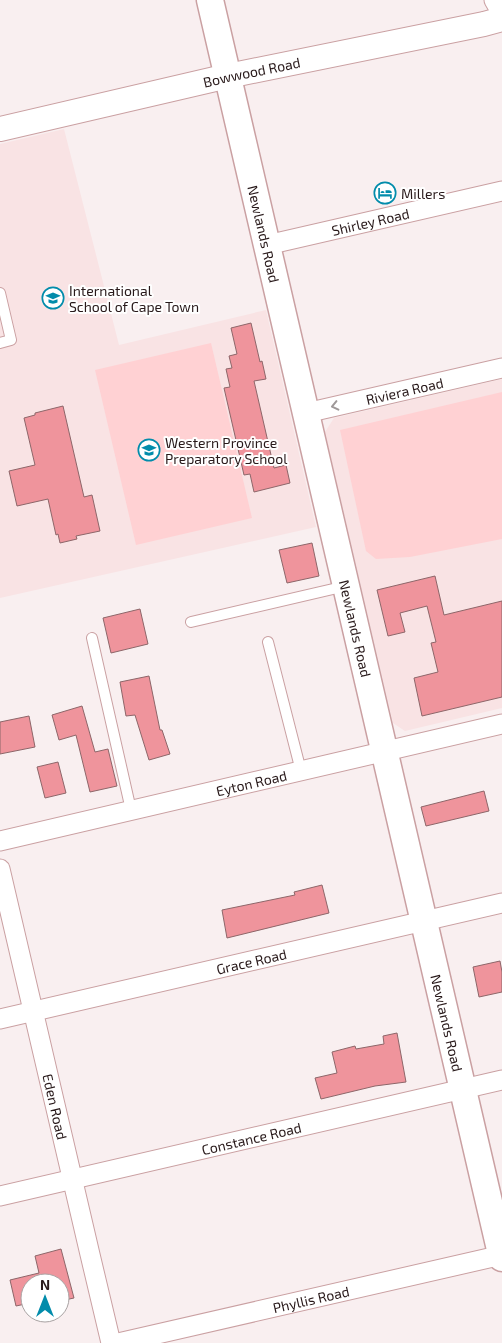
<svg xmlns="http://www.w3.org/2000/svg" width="502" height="1343" font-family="'Exo 2',sans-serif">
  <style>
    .built { fill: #f9e3e4 }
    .green { fill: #ffd1d3 }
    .building { fill: #ef949c; stroke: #8d6669 }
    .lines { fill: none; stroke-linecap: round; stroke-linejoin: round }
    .service-casing { stroke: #caa0a2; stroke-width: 12 }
    .minor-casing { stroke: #caa0a2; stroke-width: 21 }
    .tertiary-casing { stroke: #caa0a2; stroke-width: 26 }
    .secondary-casing { stroke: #caa0a2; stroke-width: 29 }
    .service { stroke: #fff; stroke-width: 10 }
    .minor { stroke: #fff; stroke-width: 19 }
    .tertiary { stroke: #fff; stroke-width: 24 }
    .secondary { stroke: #fff; stroke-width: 26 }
    .oneway { stroke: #9e9898 }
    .labels { text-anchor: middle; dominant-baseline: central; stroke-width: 4; stroke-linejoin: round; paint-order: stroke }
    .street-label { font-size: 14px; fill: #28191a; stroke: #fff }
    .poi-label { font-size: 14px; fill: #28191a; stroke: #fff; text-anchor: start }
  </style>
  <rect width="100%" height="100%" fill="#f9eff0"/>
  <g class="built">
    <path d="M64 129 119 345 266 310 316 527 0 598V144Z"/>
    <path d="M502 379V708L405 731 393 723 325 432 334 418Z"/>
  </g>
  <g class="green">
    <path d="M211 343 252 518 136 545 95 370Z"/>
    <path d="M502 392V539L410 557 376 559 366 551 340 430Z"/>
  </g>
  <g class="building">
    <path d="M251 323 260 362 262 361 266 379 254 381 274 468 286 465 290 483 254 492 250 474 244 475 224 388 230 387 226 369 232 368 229 356 237 354 231 328Z"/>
    <path d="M63 406 84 497 92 495 100 531 76 536 77 539 60 543 58 534 56 535 48 499 17 506 9 471 35 465 24 418 35 415V413Z"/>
    <path d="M312 543 319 576 287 583 279 550Z"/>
    <path d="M435 576 444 615 502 601V697L422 716 414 678 438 672 431 643 436 642 427 606 400 613 405 632 388 636 377 590Z"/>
    <path d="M140 609 148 644 111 653 103 618Z"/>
    <path d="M149 676 160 730H162L170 754 149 760 135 715 126 716 120 682Z"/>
    <path d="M82 706 95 752 108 749 117 786 90 792 76 735 59 740 52 715Z"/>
    <path d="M29 716 35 747 0 754V722Z"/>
    <path d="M58 762 66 793 45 798 37 767Z"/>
    <path d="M484 791 489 811 426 826 421 807Z"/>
    <path d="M322 885 329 913 227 938 222 910 295 895 294 892Z"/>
    <path d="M500 961 502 972V992L479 997 473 967Z"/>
    <path d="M397 1033 406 1082 375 1086 321 1099 315 1078 337 1073 332 1052 355 1046 356 1049 384 1044 383 1036Z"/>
    <path d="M61 1249 74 1298 60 1301V1283H30V1303L16 1306 10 1280 39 1273 35 1256Z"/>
  </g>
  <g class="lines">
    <g class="service-casing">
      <g id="service">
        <path d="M0 293 11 340 0 343"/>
        <path d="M191 622 346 586"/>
        <path d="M92 638 131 810"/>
        <path d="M268 642 301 771"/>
      </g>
    </g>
    <g class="minor-casing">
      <g id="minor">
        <path d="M494 0 502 14"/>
        <path id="s1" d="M267 245 502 191"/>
        <path id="s2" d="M306 413 502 368"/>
        <path id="s3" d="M0 841 502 724"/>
        <path id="s4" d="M0 869C38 1026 73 1185 111 1343"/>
        <path id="s5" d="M0 1019 502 903"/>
        <path id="s6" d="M0 1196 502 1080"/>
        <path id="s7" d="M118 1343 502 1255"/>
      </g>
    </g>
    <g class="tertiary-casing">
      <g id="tertiary">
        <path id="s8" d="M0 129 228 76 484 24 502 19"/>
      </g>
    </g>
    <g class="secondary-casing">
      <g id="secondary">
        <path id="s9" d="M210 0 502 1258"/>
      </g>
    </g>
    <use href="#service" class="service"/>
    <use href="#minor" class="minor"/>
    <use href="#tertiary" class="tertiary"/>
    <use href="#secondary" class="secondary"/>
  </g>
  <defs><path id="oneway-chevron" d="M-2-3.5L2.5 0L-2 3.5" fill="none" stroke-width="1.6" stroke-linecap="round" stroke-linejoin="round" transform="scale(1.25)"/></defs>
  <use class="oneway" href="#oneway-chevron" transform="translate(335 406) rotate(167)"/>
  <defs>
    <g id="hotel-ring" transform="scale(1.125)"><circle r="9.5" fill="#fff" stroke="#028cab" stroke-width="1.5"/><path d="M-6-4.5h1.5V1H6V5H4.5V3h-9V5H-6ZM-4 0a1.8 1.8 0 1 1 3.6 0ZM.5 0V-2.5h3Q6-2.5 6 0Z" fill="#028cab"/></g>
    <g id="school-ring" transform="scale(1.125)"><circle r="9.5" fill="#fff" stroke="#028cab" stroke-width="1.5"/><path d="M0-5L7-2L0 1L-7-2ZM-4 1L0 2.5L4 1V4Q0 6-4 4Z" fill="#028cab"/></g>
  </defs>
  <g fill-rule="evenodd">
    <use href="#hotel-ring" x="385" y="193"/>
    <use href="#school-ring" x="53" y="298"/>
    <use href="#school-ring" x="149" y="450"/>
  </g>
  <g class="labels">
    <g class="street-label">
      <text stroke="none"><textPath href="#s8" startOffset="258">Bowwood Road</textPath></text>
      <text stroke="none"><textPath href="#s1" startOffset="106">Shirley Road</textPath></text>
      <text stroke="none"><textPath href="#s9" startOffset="240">Newlands Road</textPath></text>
      <text stroke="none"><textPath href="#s2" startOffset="101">Riviera Road</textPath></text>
      <text stroke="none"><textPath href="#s9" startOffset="645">Newlands Road</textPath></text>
      <text stroke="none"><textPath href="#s3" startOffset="258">Eyton Road</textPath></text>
      <text stroke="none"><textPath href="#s5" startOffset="258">Grace Road</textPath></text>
      <text stroke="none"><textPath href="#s9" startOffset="1050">Newlands Road</textPath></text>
      <text stroke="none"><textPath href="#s4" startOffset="244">Eden Road</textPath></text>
      <text stroke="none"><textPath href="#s6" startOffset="258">Constance Road</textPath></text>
      <text stroke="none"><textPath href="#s7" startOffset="198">Phyllis Road</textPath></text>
    </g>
    <g class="poi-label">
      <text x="401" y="193">Millers</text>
      <text x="69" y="290">International<tspan x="69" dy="16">School of Cape Town</tspan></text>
      <text x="165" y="442">Western Province<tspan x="165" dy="16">Preparatory School</tspan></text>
    </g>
  </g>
  <g transform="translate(45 1298)"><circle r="24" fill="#ffffff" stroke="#a9a3a3"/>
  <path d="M0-4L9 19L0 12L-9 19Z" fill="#028cab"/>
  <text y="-8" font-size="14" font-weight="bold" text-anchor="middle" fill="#28191a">N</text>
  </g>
</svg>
